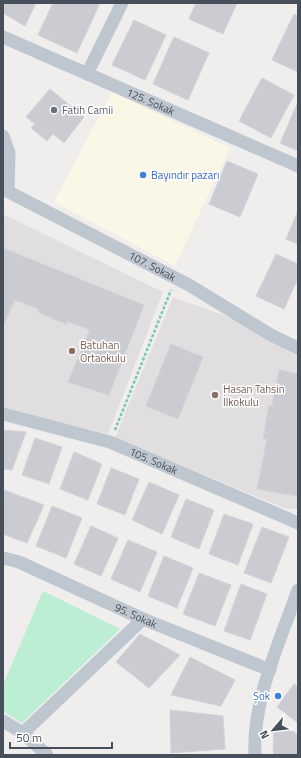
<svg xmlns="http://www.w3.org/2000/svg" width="301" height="758" font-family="'Titillium Web',sans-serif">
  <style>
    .commercial { fill: #fbf7e6 }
    .education { fill: #e1dedf }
    .green { fill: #bbeed3 }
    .building { fill: #caccd2; stroke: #d1d3d9 }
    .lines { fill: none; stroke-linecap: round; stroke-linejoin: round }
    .path { stroke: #74cba7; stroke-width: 2.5; stroke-dasharray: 3 2; stroke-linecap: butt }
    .minor { stroke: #bec6cf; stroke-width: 13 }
    .worship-dot { fill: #6b7280; stroke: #fff; stroke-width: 1.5 }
    .shop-dot { fill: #3f7fe0; stroke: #fff; stroke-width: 1.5 }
    .education-dot { fill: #8d6e63; stroke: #fff; stroke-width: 1.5 }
    .labels { text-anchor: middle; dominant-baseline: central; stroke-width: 3; stroke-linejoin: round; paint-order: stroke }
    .street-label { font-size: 11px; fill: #464f5a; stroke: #fff }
    .worship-label { font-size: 11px; fill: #5b616d; stroke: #fff; text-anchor: start }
    .shop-label { font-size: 11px; fill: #366cbe; stroke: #fff; text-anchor: start }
    .education-label { font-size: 11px; fill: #785e54; stroke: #fff; text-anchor: start }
  </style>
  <rect width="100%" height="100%" fill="#f0eded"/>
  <path class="commercial" d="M112 92 230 148 175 266 54 202Z"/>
  <g class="education">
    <path d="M3 214 163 292 108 434 3 409Z"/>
    <path d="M173 297 242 322 298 353V509H286L115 438Z"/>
  </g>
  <path class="green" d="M43 591 120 629 22 723 3 711V685Z"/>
  <g class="building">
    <path d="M3 3H36L25 26 3 13Z"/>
    <path d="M53 3H100L77 53 38 35Z"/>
    <path d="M196 3H237L223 34 189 19Z"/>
    <path d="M294 14 298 16V72L272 60Z"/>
    <path d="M134 20 166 35 145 80 112 65Z"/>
    <path d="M174 37 209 53 188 100 153 84Z"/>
    <path d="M262 78 294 95 271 138 239 121Z"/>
    <path d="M50 89 84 117 64 143 53 134 47 141 31 128 35 124 26 117Z"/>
    <path d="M298 102V151L280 143Z"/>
    <path d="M227 161 258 174 240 217 209 204Z"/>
    <path d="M298 211V244L286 239Z"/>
    <path d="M3 248 144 305 109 395 68 382 90 330 67 321 66 324 38 312 39 309 15 300 3 326Z"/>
    <path d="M276 254 298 264V278L284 309 256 296Z"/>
    <path d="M171 344 203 357 178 419 146 406Z"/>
    <path d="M279 370 298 374 297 496 257 489 267 439H263L269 405 272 406Z"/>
    <path d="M3 430 26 432 12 470 3 469Z"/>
    <path d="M35 438 62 447 49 484 22 475Z"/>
    <path d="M74 452 102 464 88 500 60 489Z"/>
    <path d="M111 468 139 479 125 515 97 504Z"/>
    <path d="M149 482 179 495 162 534 132 520Z"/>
    <path d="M4 490 44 505 27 543 3 534Z"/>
    <path d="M186 499 214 510 199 549 171 537Z"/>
    <path d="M52 506 82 518 66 558 36 546Z"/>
    <path d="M224 514 253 524 238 565 209 554Z"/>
    <path d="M91 526 118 538 101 576 74 564Z"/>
    <path d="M262 527 289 537 271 583 244 573Z"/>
    <path d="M128 540 157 552 140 592 111 579Z"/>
    <path d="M164 556 193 568 177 608 148 596Z"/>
    <path d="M199 573 231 585 215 626 183 614Z"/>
    <path d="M241 584 267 594 250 640 224 631Z"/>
    <path d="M140 634 180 655 149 688 116 662Z"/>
    <path d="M190 657 235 680 221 706 171 695Z"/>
    <path d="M294 684 298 687V723L277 707Z"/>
    <path d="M170 710 223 716 225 749 171 753Z"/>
    <path d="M279 721 298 735V755H274L273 748 274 727Z"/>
  </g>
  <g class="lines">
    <path class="path" d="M115 430 171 290"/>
    <g class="minor">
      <path id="s1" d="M3 37 298 166"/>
      <path d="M87 74 122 3"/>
      <path d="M3 136 9 153 8 191"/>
      <path id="s2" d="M3 189 189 285 271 335 298 348"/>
      <path id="s3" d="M3 414 110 442 298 523"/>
      <path id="s4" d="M3 558 19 562 143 619 270 670"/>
      <path d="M3 721 23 733 47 755"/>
      <path d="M23 733 143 619"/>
      <path d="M255 755C252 701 280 641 298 590"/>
    </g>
  </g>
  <circle class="worship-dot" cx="54" cy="110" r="4"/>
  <g class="shop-dot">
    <circle cx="143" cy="175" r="4"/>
    <circle cx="278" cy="696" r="4"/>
  </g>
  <g class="education-dot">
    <circle cx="72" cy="351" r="4"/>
    <circle cx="215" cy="395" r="4"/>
  </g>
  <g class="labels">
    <g class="street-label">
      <text stroke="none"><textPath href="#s1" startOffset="161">125. Sokak</textPath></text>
      <text stroke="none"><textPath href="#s2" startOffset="168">107. Sokak</textPath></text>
      <text stroke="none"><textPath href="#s3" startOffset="158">105. Sokak</textPath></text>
      <text stroke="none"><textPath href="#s4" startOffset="145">95. Sokak</textPath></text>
    </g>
    <g class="worship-label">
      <text x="62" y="110">Fatih Camii</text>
    </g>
    <g class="shop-label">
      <text x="151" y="175">Bayındır pazarı</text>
      <text x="270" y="696" text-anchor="end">Şok</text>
    </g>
    <g class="education-label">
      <text x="80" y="345">Batuhan<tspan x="80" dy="13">Ortaokulu</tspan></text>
      <text x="223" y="389">Hasan Tahsin<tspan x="223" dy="13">İlkokulu</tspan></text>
    </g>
  </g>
  <rect width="301" height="758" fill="none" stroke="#464f5a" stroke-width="8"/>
  <g transform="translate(273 730) rotate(242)" stroke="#ffffff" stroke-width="3" paint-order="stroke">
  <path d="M0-3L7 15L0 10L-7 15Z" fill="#464f5a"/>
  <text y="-6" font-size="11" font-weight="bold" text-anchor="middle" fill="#464f5a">N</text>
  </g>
  <path d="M10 742v6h102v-6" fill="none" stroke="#464f5a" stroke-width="2"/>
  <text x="16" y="742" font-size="12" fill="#464f5a" stroke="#ffffff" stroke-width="3" paint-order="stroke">50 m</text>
</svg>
